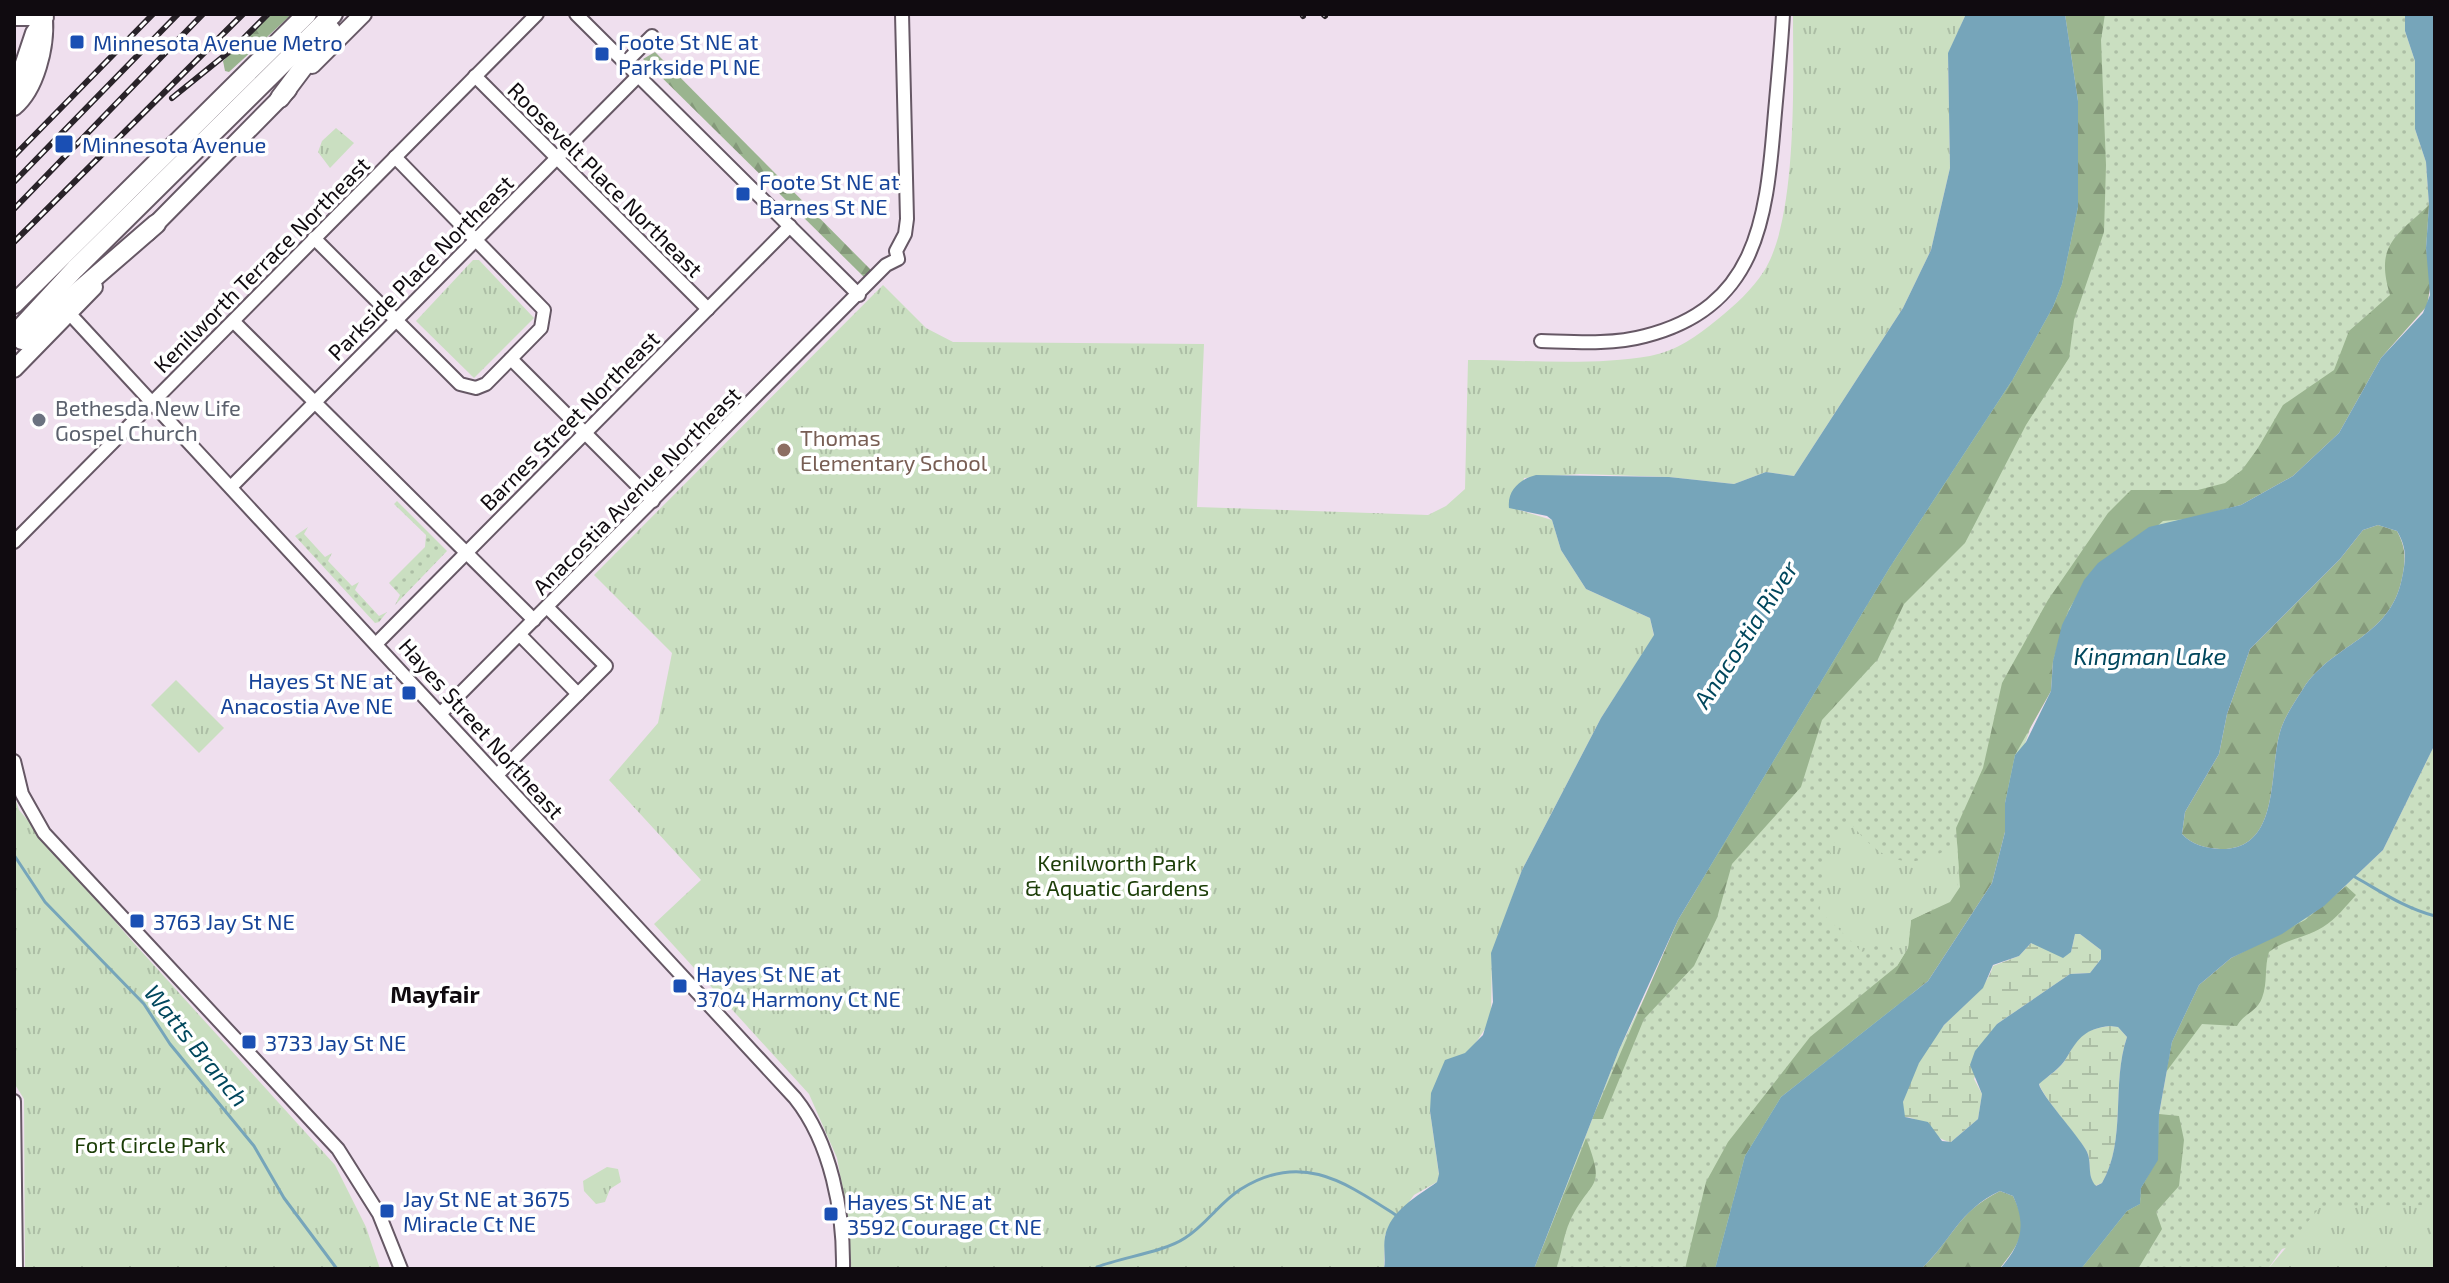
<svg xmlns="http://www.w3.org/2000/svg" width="2449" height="1283" font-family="'Exo 2',sans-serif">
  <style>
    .grass { fill: url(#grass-dots) }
    .forest { fill: url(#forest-firs) }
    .wetland { fill: url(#wetland-marsh) }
    .park { fill: url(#park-tufts) }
    .water { fill: #76a5ba; fill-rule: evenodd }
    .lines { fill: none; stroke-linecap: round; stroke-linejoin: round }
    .stream { stroke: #76a5ba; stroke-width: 3 }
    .minor-casing { stroke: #665865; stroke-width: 16 }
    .major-casing { stroke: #665865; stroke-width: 20 }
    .highway-casing { stroke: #665865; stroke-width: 22 }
    .minor { stroke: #fff; stroke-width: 12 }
    .major { stroke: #fff; stroke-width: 16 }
    .highway { stroke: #fff; stroke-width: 18 }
    .rail-casing { stroke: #292329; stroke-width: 6 }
    .rail { stroke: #fff; stroke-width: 3; stroke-dasharray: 9; stroke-linecap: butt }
    .transit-dot { fill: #1a4fb4; stroke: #fff; stroke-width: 3 }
    .worship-dot { fill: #6b7280; stroke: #fff; stroke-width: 3 }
    .education-dot { fill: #8d6e63; stroke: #fff; stroke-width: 3 }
    .labels { text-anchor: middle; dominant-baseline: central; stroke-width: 7; stroke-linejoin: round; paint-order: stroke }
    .transit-label { font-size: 22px; fill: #164399; stroke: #fff; text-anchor: start }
    .street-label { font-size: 22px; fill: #100b10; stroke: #fff }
    .worship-label { font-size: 22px; fill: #5b616d; stroke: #fff; text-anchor: start }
    .education-label { font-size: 22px; fill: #785e54; stroke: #fff; text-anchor: start }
    .park-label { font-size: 22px; fill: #1c3e08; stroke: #fff }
    .water-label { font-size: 24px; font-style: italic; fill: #00475d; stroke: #fff }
    .neighbourhood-label { font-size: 24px; font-weight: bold; fill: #100b10; stroke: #fff }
  </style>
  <defs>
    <pattern id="grass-dots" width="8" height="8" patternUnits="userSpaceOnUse" patternTransform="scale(2)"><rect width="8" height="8" fill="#cadfc1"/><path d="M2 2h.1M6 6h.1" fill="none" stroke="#acbea5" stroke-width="1.8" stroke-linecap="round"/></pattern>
    <pattern id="forest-firs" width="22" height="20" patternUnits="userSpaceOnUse" patternTransform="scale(2)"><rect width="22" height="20" fill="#9ab48f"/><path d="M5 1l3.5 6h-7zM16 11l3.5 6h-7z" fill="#84997a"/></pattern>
    <pattern id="wetland-marsh" width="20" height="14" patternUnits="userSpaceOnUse" patternTransform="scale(2)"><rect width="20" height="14" fill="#cadfc1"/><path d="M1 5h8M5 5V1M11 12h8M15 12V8" fill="none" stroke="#acbea5"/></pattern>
    <pattern id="park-tufts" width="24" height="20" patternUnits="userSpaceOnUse" patternTransform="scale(2)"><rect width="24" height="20" fill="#cadfc1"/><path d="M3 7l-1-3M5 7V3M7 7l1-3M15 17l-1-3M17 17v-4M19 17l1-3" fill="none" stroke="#acbea5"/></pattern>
  </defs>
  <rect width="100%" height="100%" fill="#efdfee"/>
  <g class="grass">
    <path d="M2065 14H2405V31L2415 61V129L2426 162 2429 205 2426 248 2431 282 2053 661 2005 803 1908 1000 1781 1097 1715 1269H1534L1619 1050 2078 101Z"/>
    <path d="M397 501 447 551 395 605 400 595 389 583 425 547 426 535 394 504Z"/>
    <path d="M308 527 304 534 325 557 332 553 328 561 352 586 359 582 355 590 379 616 387 612 379 622 375 623 295 536Z"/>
    <path d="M2435 744V1205L2282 1249 2268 1269H2081L2159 1114 2172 1042 2199 985 2324 906 2383 850Z"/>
  </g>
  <g class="forest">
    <path d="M272 14H292L229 72 225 71 223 61Z"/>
    <path d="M2065 14H2105L2101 40 2106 165 2104 232 2074 320 2069 358 2026 425 1965 543 1904 604 1878 659 1822 720 1801 787 1732 864 1717 918 1694 966 1644 1019 1603 1119H1592L1678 920 1890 567 2013 379 2053 307 2062 284 2078 207V101Z"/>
    <path d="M655 52 872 271 865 278 643 59Z"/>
    <path d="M2429 205 2426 248 2431 282 2427 306 2381 358 2339 433 2293 476 2241 505 2188 519 2163 521 2077 596 2068 611 2053 661 2051 691 2015 755 2005 803V832L1992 883 1928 981 1781 1097 1745 1156 1715 1269H1685L1706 1182 1728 1142 1810 1037 1897 966 1908 948 1911 920 1950 902 1960 887 1956 828 1983 768 2002 683 2048 600 2108 513 2131 490H2198L2225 483 2242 470 2258 448 2283 405 2334 370 2349 331 2390 295C2375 245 2395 237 2429 205Z"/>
    <path d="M2378 525 2397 531C2406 548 2406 559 2402 578 2390 639 2332 643 2303 689 2296 700 2287 713 2282 726 2267 764 2284 851 2220 849 2205 848 2192 845 2182 834L2185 812 2219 754 2227 714 2250 649 2340 559 2363 530Z"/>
    <path d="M2346 886 2356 895C2346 906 2336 919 2323 927 2306 938 2285 939 2269 952 2264 967 2268 983 2262 998 2257 1012 2243 1014 2237 1026L2202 1024 2166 1072 2172 1042 2199 985 2231 958 2305 920Z"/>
    <path d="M2159 1114 2179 1116 2184 1140 2179 1186 2156 1212 2162 1229 2138 1269H2081L2127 1211 2140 1204 2141 1188 2157 1160Z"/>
    <path d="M1586 1138C1607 1192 1591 1177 1570 1221 1563 1236 1562 1254 1556 1269H1534Z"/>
    <path d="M2000 1191 2013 1196C2029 1228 2022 1240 2001 1267L1921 1269C1954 1238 1956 1213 2000 1191Z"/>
  </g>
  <g class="wetland">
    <path d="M2075 934H2080L2101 950V959L2090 973 2070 974 1997 1024 1974 1079 1982 1094 1978 1119 1951 1142C1933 1140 1924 1117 1905 1117L1901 1112C1906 1082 1926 1045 1946 1023 1963 1005 1986 990 1993 966L2019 956 2031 943 2056 952H2071Z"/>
    <path d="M2110 1026 2118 1027 2127 1037C2111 1084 2127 1140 2102 1183L2095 1186C2086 1174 2093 1162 2086 1150 2076 1134 2041 1095 2039 1083 2049 1076 2061 1068 2067 1057 2080 1035 2082 1030 2110 1026Z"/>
  </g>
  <g class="park">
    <path d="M1793 14H1966L1948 54 1950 168 1931 250 1903 308 1794 476 1766 472 1734 484 1669 477 1580 474 1524 478 1519 510 1552 520 1561 550 1586 589 1650 618 1654 636 1601 718 1522 870 1492 953 1491 1020 1430 1111 1439 1175 1437 1182 1414 1195 1385 1235 1384 1269H849L850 1229 837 1158 809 1094 654 924 701 880 609 780 658 723 672 653 594 575 883 285 926 328 953 342 1204 344 1197 507 1428 515 1446 506 1465 489 1468 360C1525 360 1594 366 1650 356 1678 350 1696 337 1718 319 1735 305 1752 290 1764 271 1798 218 1793 77 1793 14Z"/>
    <path d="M336 128 354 143 330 168 318 152 322 141Z"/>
    <path d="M473 260H479L534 318 474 378 416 321Z"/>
    <path d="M176 680 224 728 199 753 151 705Z"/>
    <path d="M14 795 19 810 132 941 335 1165 366 1227 380 1269H25L24 1099 14 1083Z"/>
    <path d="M1849 821C1881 863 1912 875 1957 843 1961 899 1962 895 1911 920L1908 948 1897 966 1892 947 1880 944 1862 952 1820 911C1821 881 1828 842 1849 821Z"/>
    <path d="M607 1167 618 1169 621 1182 610 1189 605 1202 596 1204 584 1191 583 1181Z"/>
    <path d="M2435 1205V1269H2268L2321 1206Z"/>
  </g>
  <g class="water">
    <path d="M1966 14H2065L2078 101V207L2062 284 2053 307 2013 379 1890 567 1678 920 1619 1050 1534 1269H1384C1386 1258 1383 1247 1385 1237 1390 1210 1418 1196 1437 1182L1439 1174 1430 1111 1431 1093 1445 1060 1465 1053 1483 1035 1493 1002 1491 953 1522 870 1601 718 1654 635 1650 618 1586 589 1561 550 1552 520 1547 516 1509 508C1507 490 1520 479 1536 475L1669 477 1734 484 1766 472 1794 476 1903 308 1931 250 1950 168 1948 53Z"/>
    <path d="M2405 14H2435V744L2383 850 2324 906 2282 934 2231 958 2199 985 2172 1042 2159 1114 2158 1160 2141 1188 2140 1204 2127 1211 2081 1269H2000C2021 1245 2027 1226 2013 1196L2000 1191C1958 1211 1953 1239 1921 1269H1715L1745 1156 1781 1097 1928 981 1992 883 2005 832V803L2015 755 2026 742 2051 691 2053 661 2062 625 2084 580 2098 563 2149 527 2241 505 2293 476 2339 433 2381 358 2423 313 2430 295 2426 248 2429 205 2426 162 2415 129V61L2405 31ZM2378 525 2397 531C2407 548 2406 559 2402 578 2390 639 2332 643 2303 689 2296 700 2287 713 2282 726 2267 764 2284 851 2220 849 2205 848 2192 845 2182 834L2185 812 2219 754 2227 714 2250 649 2340 559 2363 530ZM2075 934H2080L2101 950V959L2090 973 2070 974 1997 1024 1975 1051 1970 1065 1982 1094 1978 1119 1951 1142 1942 1141 1928 1122 1905 1117 1903 1102 1919 1063 1944 1025 1983 988 1993 965 2019 956 2031 943 2063 958 2071 952ZM2110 1026 2118 1027 2127 1037C2111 1084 2127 1140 2102 1183L2096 1186C2086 1175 2093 1162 2086 1150 2077 1134 2041 1095 2039 1084 2048 1076 2061 1068 2067 1057 2079 1037 2085 1029 2110 1026Z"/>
  </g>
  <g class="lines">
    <g class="stream">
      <path d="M14 855 45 902 144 1004 170 1044 254 1146 284 1198 337 1269"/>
      <path d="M2355 877C2382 892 2404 908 2435 916"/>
      <path d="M1097 1267C1123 1257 1164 1252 1185 1238 1206 1225 1220 1202 1241 1189 1303 1150 1347 1184 1399 1217"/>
    </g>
    <g class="minor-casing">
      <g id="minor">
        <path d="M576 14 859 295"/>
        <path d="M14 19H44"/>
        <path d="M625 63 652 36"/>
        <path d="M475 76 708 309"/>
        <path d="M314 238 460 384 476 388 486 384 541 328 544 310 395 157"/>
        <path d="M69 313 795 1098C831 1143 844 1212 843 1269"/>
        <path d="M234 322 534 620"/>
        <path d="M1541 341C1575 342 1612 345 1645 336 1756 308 1766 221 1774 124 1777 88 1781 51 1783 14"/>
        <path d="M511 359 653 501"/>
        <path d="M232 486 638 76"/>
        <path d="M14 542 537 14"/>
        <path d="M520 635 578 694"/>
        <path d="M377 643 790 226"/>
        <path d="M441 713 886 265 898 259 896 251 905 234 907 219 902 14"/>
        <path d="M14 761 22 794 44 833 338 1149 379 1214 401 1269"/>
        <path d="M497 775 606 666 547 607"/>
        <path d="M14 1101 16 1269"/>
      </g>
    </g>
    <g class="major-casing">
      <g id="major">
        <path d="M312 65 363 14"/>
        <path d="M14 93 34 33 45 17"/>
        <path d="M14 107C36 89 46 46 44 19"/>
        <path d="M147 233 288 90"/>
        <path d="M14 369 94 287"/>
      </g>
    </g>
    <g class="highway-casing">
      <g id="highway">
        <path d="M280 98 331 30"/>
        <path d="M14 304 307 14"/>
        <path d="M14 335 75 269 333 14"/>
        <path d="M22 340 156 224"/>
      </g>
    </g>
    <use href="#minor" class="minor"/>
    <use href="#major" class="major"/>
    <use href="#highway" class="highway"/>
    <g class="rail-casing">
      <g id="rail">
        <path d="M1302 14 1303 16"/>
        <path d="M1323 14 1325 16"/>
        <path d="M172 98 235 47 268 14"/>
        <path d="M14 156 153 14"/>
        <path d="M14 182 178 14"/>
        <path d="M14 209 203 14"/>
        <path d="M14 242 243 14"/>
      </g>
    </g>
    <use href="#rail" class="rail"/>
  </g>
  <g class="transit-dot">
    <rect x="69" y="34" width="16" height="16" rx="4"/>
    <rect x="594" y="46" width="16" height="16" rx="4"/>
    <rect x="54" y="134" width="20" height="20" rx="4"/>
    <rect x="735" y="186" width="16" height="16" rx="4"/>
    <rect x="401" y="685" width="16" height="16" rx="4"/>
    <rect x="129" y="913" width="16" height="16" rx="4"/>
    <rect x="672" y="978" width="16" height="16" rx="4"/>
    <rect x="241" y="1034" width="16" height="16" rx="4"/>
    <rect x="379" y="1203" width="16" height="16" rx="4"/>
    <rect x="823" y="1206" width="16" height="16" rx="4"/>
  </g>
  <circle class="worship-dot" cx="39" cy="420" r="8"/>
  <circle class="education-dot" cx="784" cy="450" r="8"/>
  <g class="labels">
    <g class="transit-label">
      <text x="618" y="41">Foote St NE at<tspan x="618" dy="25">Parkside Pl NE</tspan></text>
      <text x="93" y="42">Minnesota Avenue Metro</text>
      <text x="82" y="144">Minnesota Avenue</text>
      <text x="759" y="181">Foote St NE at<tspan x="759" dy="25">Barnes St NE</tspan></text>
      <text x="393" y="680" text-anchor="end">Hayes St NE at<tspan x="393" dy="25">Anacostia Ave NE</tspan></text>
      <text x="153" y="921">3763 Jay St NE</text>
      <text x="696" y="973">Hayes St NE at<tspan x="696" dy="25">3704 Harmony Ct NE</tspan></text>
      <text x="265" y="1042">3733 Jay St NE</text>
      <text x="403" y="1198">Jay St NE at 3675<tspan x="403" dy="25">Miracle Ct NE</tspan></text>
      <text x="847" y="1201">Hayes St NE at<tspan x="847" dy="25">3592 Courage Ct NE</tspan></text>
    </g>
    <g class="street-label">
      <text transform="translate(606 179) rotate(45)">Roosevelt Place Northeast</text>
      <text transform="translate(261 264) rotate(-45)">Kenilworth Terrace Northeast</text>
      <text transform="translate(420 267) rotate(-45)">Parkside Place Northeast</text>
      <text transform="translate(569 420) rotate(-45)">Barnes Street Northeast</text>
      <text transform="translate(636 490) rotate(-45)">Anacostia Avenue Northeast</text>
      <text transform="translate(482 728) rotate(48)">Hayes Street Northeast</text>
    </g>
    <g class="worship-label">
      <text x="55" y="407">Bethesda New Life<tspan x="55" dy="25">Gospel Church</tspan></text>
    </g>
    <g class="education-label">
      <text x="800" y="437">Thomas<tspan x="800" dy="25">Elementary School</tspan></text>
    </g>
    <g class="park-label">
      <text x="1117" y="862">Kenilworth Park<tspan x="1117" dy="25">&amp; Aquatic Gardens</tspan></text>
      <text x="150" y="1144">Fort Circle Park</text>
    </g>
    <g class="water-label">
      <text transform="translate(1745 634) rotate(-57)">Anacostia River</text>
      <text x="2150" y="655">Kingman Lake</text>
      <text transform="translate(197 1045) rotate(51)">Watts Branch</text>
    </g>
    <g class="neighbourhood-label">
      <text x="435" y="993">Mayfair</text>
    </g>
  </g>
  <rect width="2449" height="1283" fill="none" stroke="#100b10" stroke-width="32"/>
</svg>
